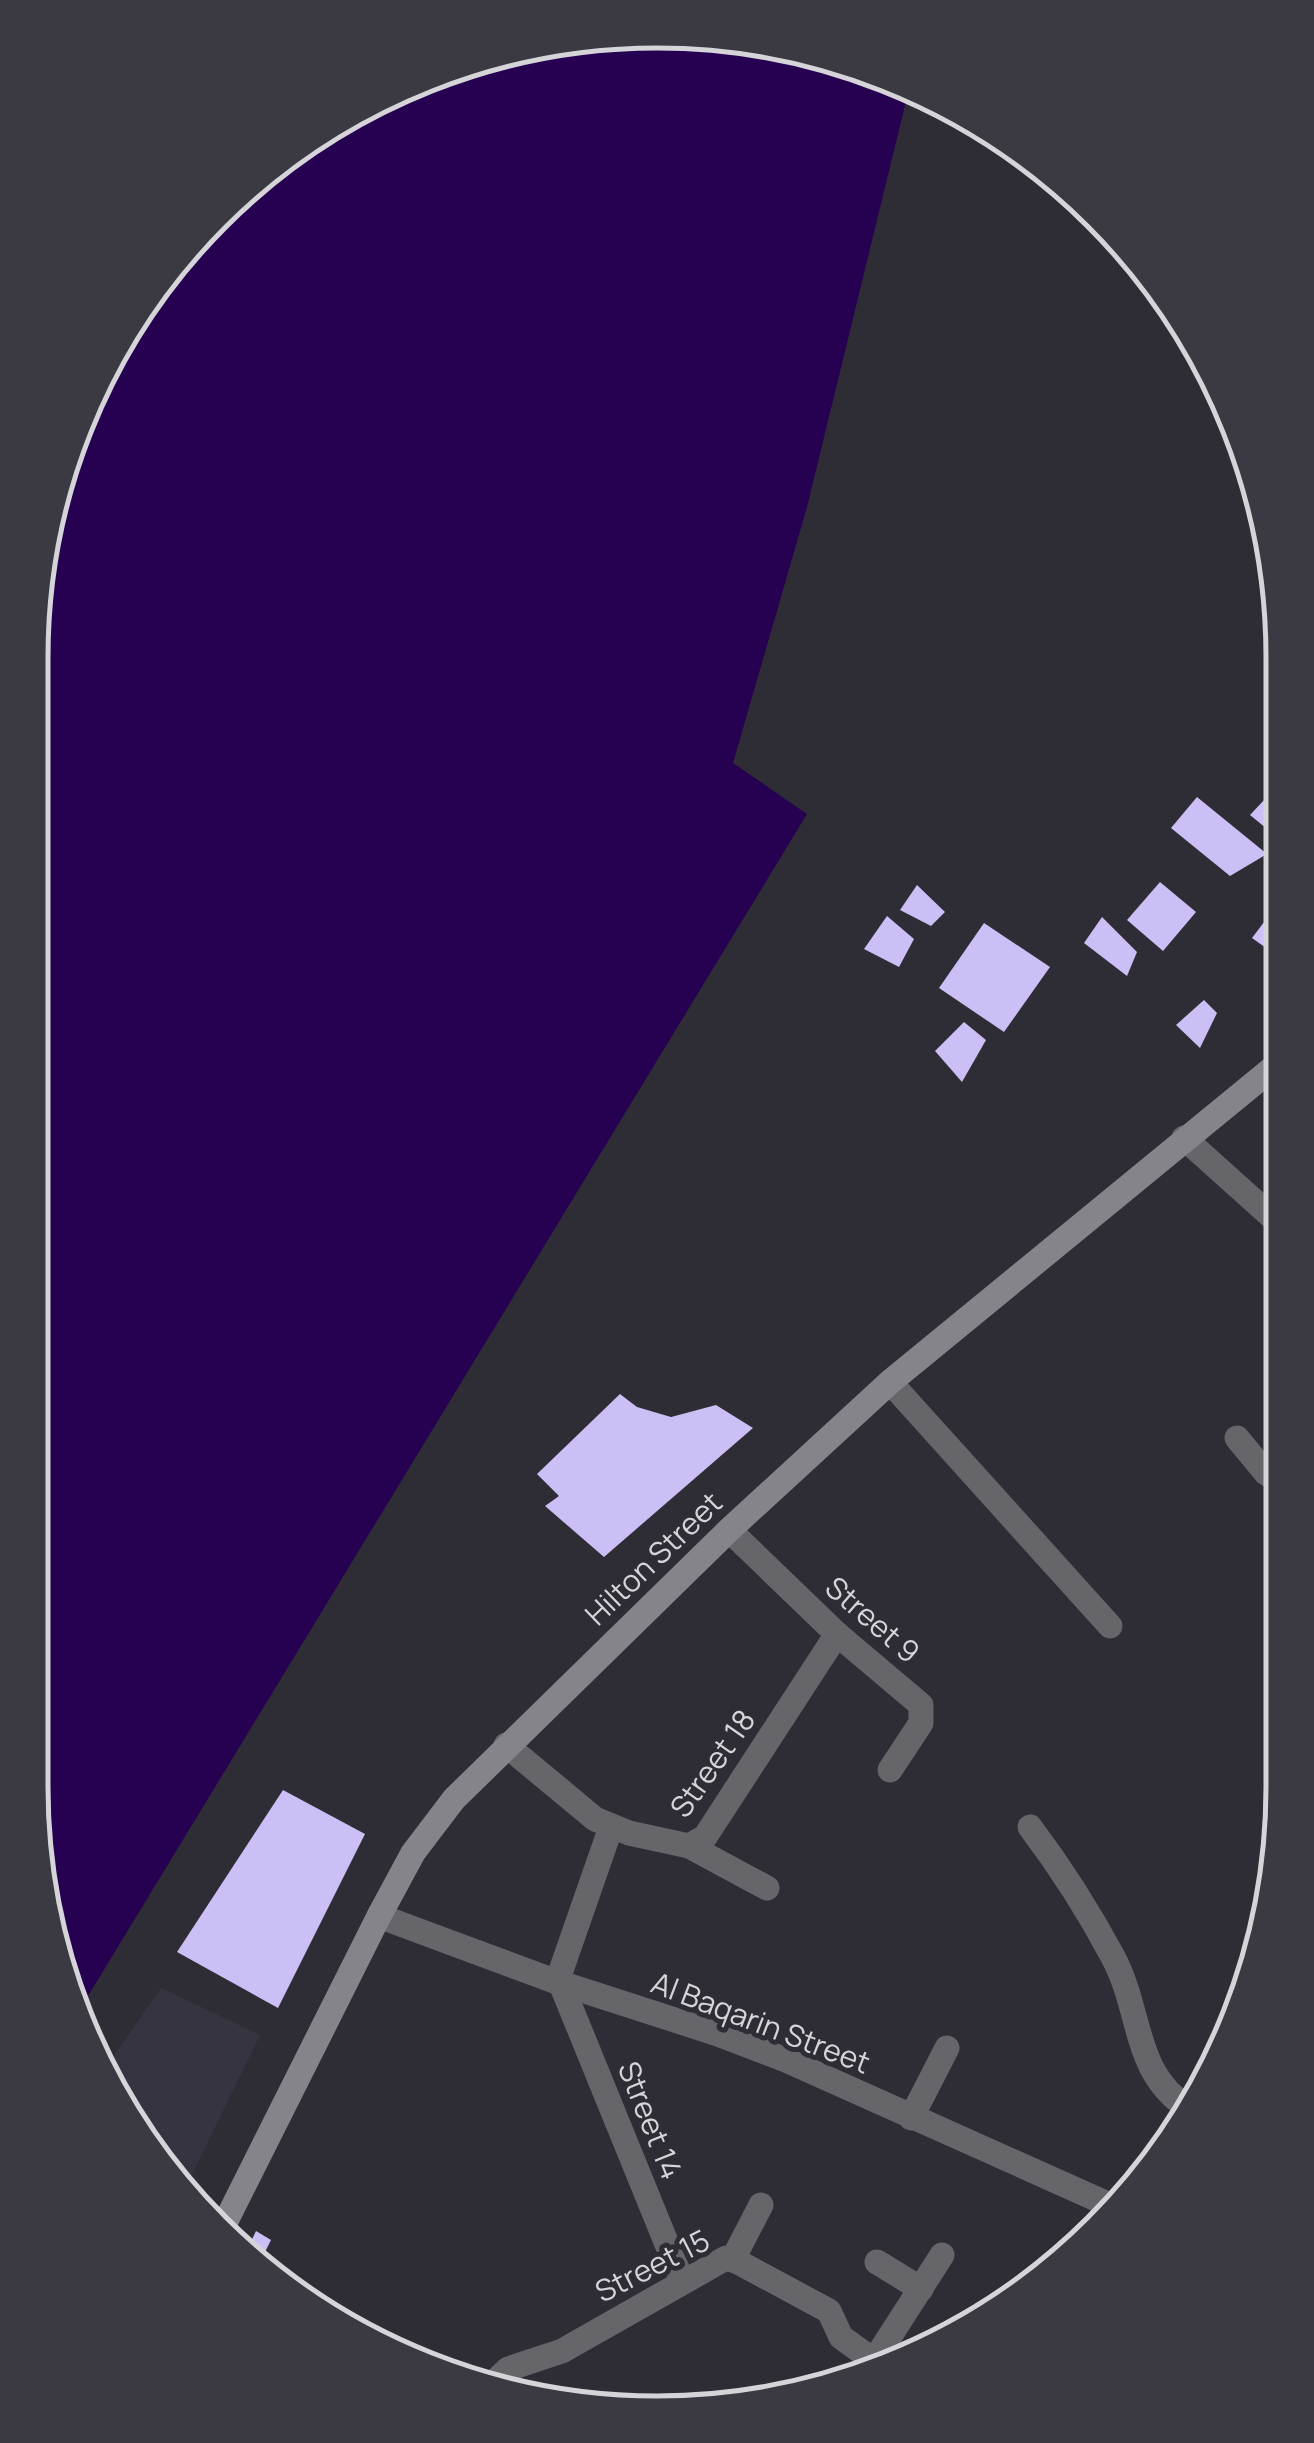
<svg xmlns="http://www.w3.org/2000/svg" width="1314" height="2443" font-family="Manrope,sans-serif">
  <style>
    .built { fill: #373442 }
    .water { fill: #260051 }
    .building { fill: #ccbff6 }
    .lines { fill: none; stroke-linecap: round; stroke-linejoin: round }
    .street { stroke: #666569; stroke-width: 25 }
    .secondary { stroke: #85848a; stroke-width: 25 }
    .labels { text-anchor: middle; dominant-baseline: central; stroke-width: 10; stroke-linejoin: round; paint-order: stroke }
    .street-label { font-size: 30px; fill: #d5d4d9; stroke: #2e2c34 }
    .rim { fill: none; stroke: #d5d4d9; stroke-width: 5 }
  </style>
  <rect width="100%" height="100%" fill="#2e2c34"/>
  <path class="built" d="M161 1988 260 2035 184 2191 160 2168 106 2067Z"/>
  <path class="water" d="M738 35 908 93 807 507 733 763 807 814 77 2014 63 1988 30 1786 31 617 52 494 114 344 275 160 494 52Z"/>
  <g class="building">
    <path d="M1279 784 1280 834 1277 837 1250 815Z"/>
    <path d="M1197 797 1267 854 1230 876 1171 828Z"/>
    <path d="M1160 882 1196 912 1163 951 1127 920Z"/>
    <path d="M917 885 945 912 931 926 900 910Z"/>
    <path d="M1280 901V958L1252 938Z"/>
    <path d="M887 916 914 939 899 967 864 949Z"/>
    <path d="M1102 917 1137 952 1127 976 1084 943Z"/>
    <path d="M984 923 1050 967 1004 1032 939 988Z"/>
    <path d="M1204 1000 1217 1013 1200 1048 1176 1025Z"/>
    <path d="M964 1022 986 1040 962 1082 935 1051Z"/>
    <path d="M620 1394 637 1407 671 1417 716 1405 753 1428 604 1557 545 1506 559 1496 537 1474Z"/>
    <path d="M283 1790 365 1834 278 2008 177 1952Z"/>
    <path d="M256 2231 271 2240 263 2256 248 2248Z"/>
  </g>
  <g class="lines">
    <g class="street">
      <path d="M1184 1138 1281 1225"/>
      <path d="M890 1382 1110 1626"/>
      <path d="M1237 1438 1266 1473 1282 1483"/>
      <path d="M729 1530 837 1634 921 1705V1723L890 1770"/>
      <path d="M506 1745 595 1819 629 1833 689 1846 705 1837 837 1634"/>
      <path d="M1030 1827C1061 1868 1089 1912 1113 1957 1143 2013 1132 2074 1191 2110"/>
      <path d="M689 1846 767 1888"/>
      <path d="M379 1916 557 1982 718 2034 786 2060 1112 2206"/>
      <path d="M557 1982 611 1827"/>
      <path d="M561 1984 682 2281"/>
      <path d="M911 2118 947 2048"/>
      <path d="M733 2259 761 2205"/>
      <path d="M877 2262 921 2289"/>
      <path d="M874 2361 942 2255"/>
      <path d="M488 2388 508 2369 562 2351 726 2258 738 2262 829 2311 841 2337 884 2368"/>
    </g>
    <path class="secondary" d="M223 2227 379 1916 413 1853 454 1799 729 1530 890 1382 1280 1062"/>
  </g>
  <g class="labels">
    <g class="street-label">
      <text transform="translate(653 1558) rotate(-44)">Hilton Street</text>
      <text transform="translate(873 1619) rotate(41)">Street 9</text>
      <text transform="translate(712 1763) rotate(-55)">Street 18</text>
      <text transform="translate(761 2022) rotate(21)">Al Baqarin Street</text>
      <text transform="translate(651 2120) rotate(68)">Street 14</text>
      <text transform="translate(652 2265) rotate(-27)">Street 15</text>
    </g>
  </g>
  <path d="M0 0H1314V2443H0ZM657 48H657A609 609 0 0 1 1266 657V1787A609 609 0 0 1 657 2396H657A609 609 0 0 1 48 1787V657A609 609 0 0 1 657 48Z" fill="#3b3941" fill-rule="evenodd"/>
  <path class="rim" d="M657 48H657A609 609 0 0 1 1266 657V1787A609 609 0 0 1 657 2396H657A609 609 0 0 1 48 1787V657A609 609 0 0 1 657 48Z"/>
</svg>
